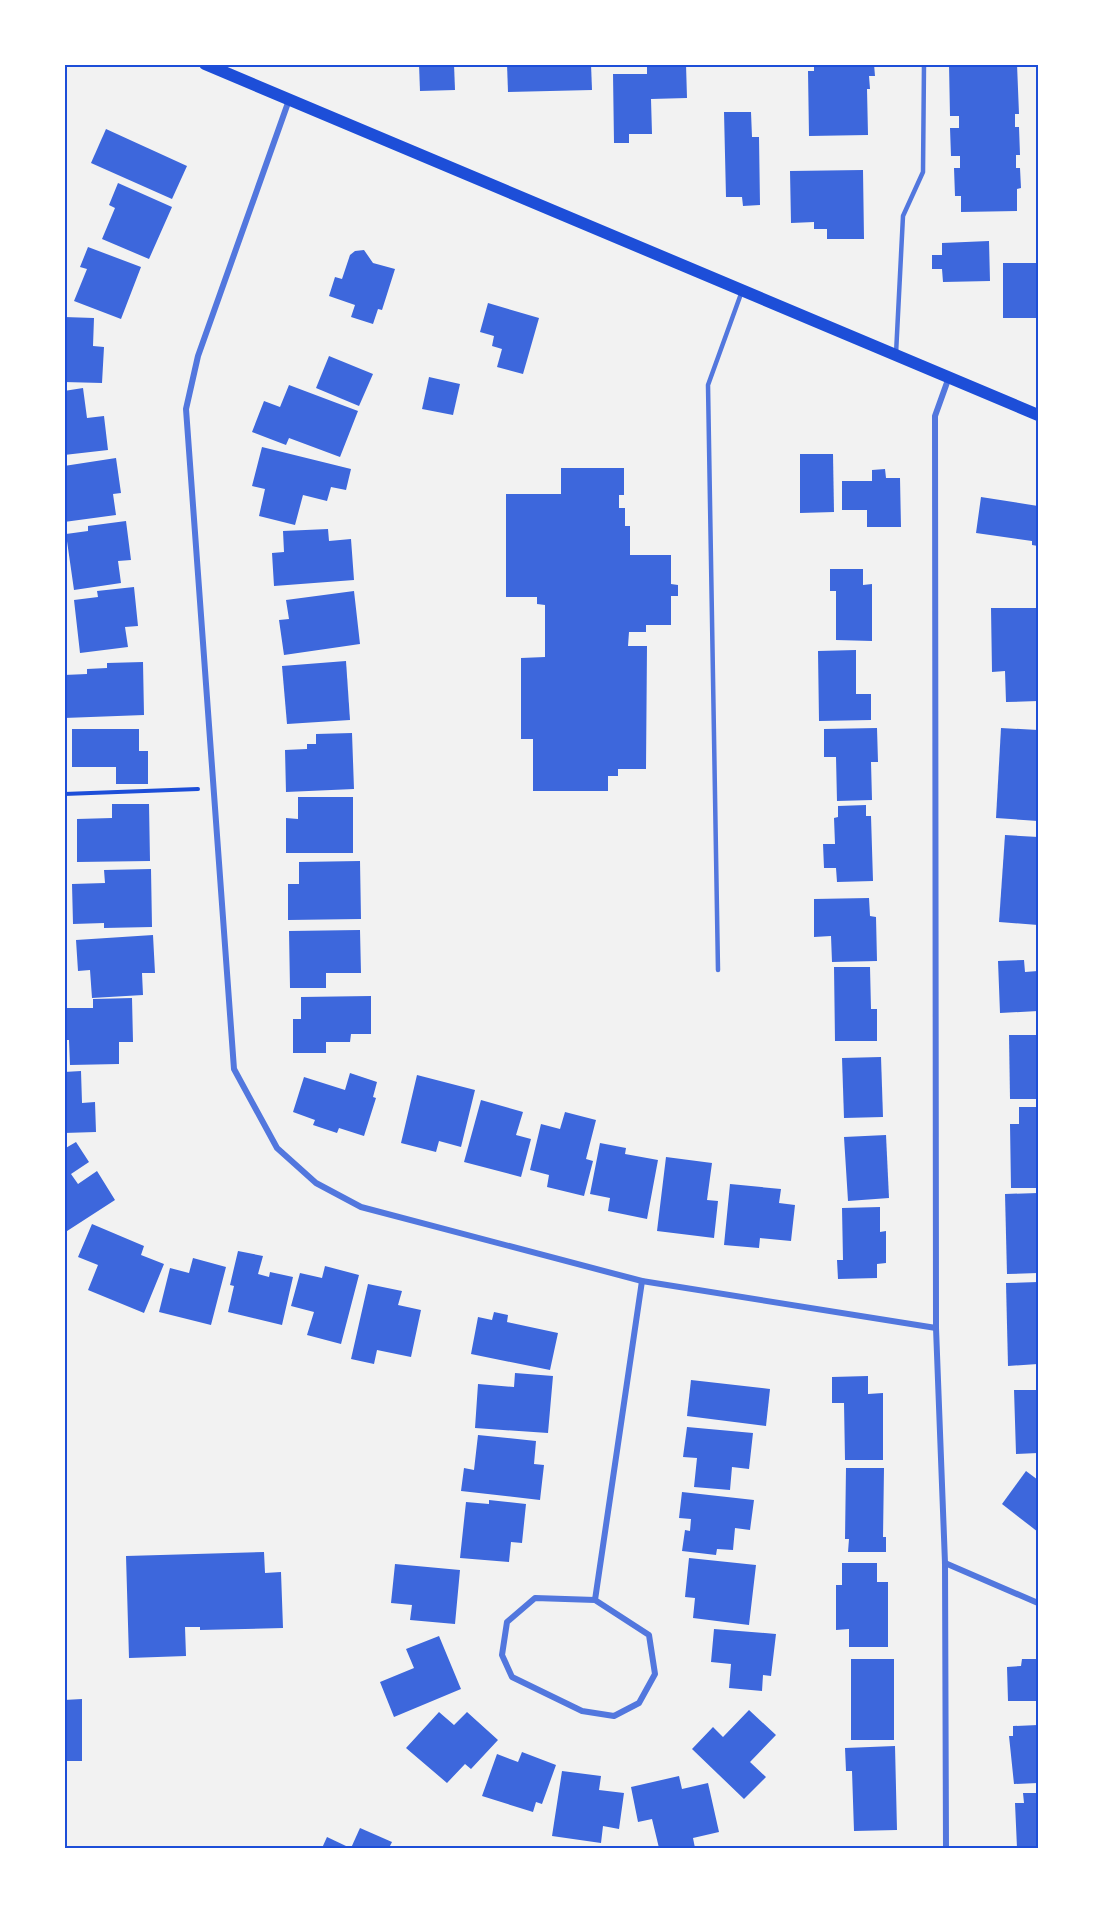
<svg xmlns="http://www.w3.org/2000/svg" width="1103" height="1913" font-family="'Noto Sans',sans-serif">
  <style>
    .building { fill: #3d67dc }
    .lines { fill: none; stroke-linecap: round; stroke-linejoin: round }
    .path { stroke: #1d4ed8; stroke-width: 4 }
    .service { stroke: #5277de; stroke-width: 4.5 }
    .minor { stroke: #5277de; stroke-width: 6 }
    .secondary { stroke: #1d4ed8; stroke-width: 12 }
    .neatline { fill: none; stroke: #1d4ed8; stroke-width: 2 }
  </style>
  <rect width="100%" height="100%" fill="#f2f2f2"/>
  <g class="building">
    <path d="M419 64H454L455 90 420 91Z"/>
    <path d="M507 64H591L592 90 508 92Z"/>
    <path d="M647 64H686L687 98 651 99 652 134H629V143H614L613 74H647Z"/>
    <path d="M814 64H874L875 76H869L870 89H867L868 135 809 136 808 71H814Z"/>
    <path d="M949 64H1017L1019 114H1015V127H1019L1020 155H1016V168H1020L1021 188 1017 189V211L961 212V196H955L954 168H960V156H951L950 128H959V116H950Z"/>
    <path d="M724 112H751L752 137H759L760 205 743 206 742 197H726Z"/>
    <path d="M106 129 187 166 172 199 91 163Z"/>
    <path d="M863 170 864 239H827V229H814V222L791 223 790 171Z"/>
    <path d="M118 183 172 207 149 259 102 239 115 208 109 205Z"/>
    <path d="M989 241 990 281 943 282 942 269H932V255H942V243Z"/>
    <path d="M88 247 141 267 121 319 74 301 87 269 80 267Z"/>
    <path d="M364 250 373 263 395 269 382 310 378 309 373 324 351 317 355 305 329 296 335 277 342 279 350 255 355 251Z"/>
    <rect x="1003" y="263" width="35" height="55"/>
    <path d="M488 303 539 318 523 374 497 367 502 349 492 346 494 336 480 332Z"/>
    <path d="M64 317 94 318 93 346 104 347 102 383 64 382Z"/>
    <path d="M329 356 373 374 359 406 316 388Z"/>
    <path d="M429 377 460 384 453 415 422 409Z"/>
    <path d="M289 385 358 411 340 457 289 438 286 445 252 432 264 401 280 407Z"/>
    <path d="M83 388 87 418 104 416 108 450 64 455V391Z"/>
    <path d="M262 447 351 469 346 490 331 487 327 501 303 495 295 525 259 516 265 489 252 486Z"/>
    <path d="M800 454H833L834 512 800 513Z"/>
    <path d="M116 458 121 493 113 494 116 515 64 522V466Z"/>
    <path d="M561 468H624V495H619V508H625V526H630V555H671V584L678 585V596H671V625H646V632H629L628 646H647L646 769H618V776H608V791H533V739H521V658L545 657V605L537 604V597H506V494H561Z"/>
    <path d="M885 469 886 478H900L901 527H867V510H842V481H872V470Z"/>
    <path d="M981 497 1038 506V546L1032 545V541L976 533Z"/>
    <path d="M126 521 131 560 118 561 121 583 74 590 66 534 88 531V526Z"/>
    <path d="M328 529 329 541 351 539 354 580 274 586 272 553 284 552 283 531Z"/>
    <path d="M830 569H863V585L872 584V641L836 640V591H830Z"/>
    <path d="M134 587 138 626 125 627 128 647 80 653 74 600 98 597 97 591Z"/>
    <path d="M354 591 360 644 284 655 279 620 289 619 286 600Z"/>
    <path d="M991 608H1038V701L1006 702 1005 671 992 672Z"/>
    <path d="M856 650V694H871V720L819 721 818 651Z"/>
    <path d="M346 661 350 720 287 724 282 666Z"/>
    <path d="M143 662 144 715 64 718V675L87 674V669L107 668V663Z"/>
    <path d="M877 728 878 762H871L872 800 837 801 836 757H824V729Z"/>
    <path d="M1001 728 1038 730V821L996 818Z"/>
    <path d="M72 729H139V751H148V784H116V767H72Z"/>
    <path d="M352 733 354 789 286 792 285 750 307 749V744H316V734Z"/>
    <path d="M298 797H353V853H286V818L298 819Z"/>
    <path d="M112 804H149L150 861 77 862V819L112 818Z"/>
    <path d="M866 805V816H871L873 881 837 882 836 868H824L823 844H835L834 818 838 817V806Z"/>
    <path d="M1005 835 1038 837V925L999 922Z"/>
    <path d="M360 861 361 919 288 920V884H299V862Z"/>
    <path d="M151 869 152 927 104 928V923L73 924 72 884 105 883 104 870Z"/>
    <path d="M869 898 870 916 876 917 877 961 832 962 831 936 814 937V899Z"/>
    <path d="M360 930 361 973H326V988H290L289 931Z"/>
    <path d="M153 935 155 973H142L143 995 92 998 90 970 78 971 76 940Z"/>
    <path d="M1024 960 1025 972 1038 971V1011L1000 1013 998 961Z"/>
    <path d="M834 967H870L871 1009H877V1041H835Z"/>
    <path d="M371 996V1034H351L350 1042H326V1053H293V1019H301V997Z"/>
    <path d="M132 998 133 1042H119V1064L70 1065 69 1040H64V1008H93V999Z"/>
    <path d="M1009 1035H1038V1099H1010Z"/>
    <path d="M881 1057 883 1117 844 1118 842 1058Z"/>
    <path d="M81 1071 82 1103 95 1102 96 1132 64 1133V1072Z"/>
    <path d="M350 1073 377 1082 373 1097 376 1098 364 1136 339 1128 337 1133 313 1125 315 1120 293 1112 304 1077 345 1090Z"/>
    <path d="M417 1075 475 1090 461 1147 439 1141 436 1152 401 1143Z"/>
    <path d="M481 1100 523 1112 516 1135 531 1139 521 1177 464 1162Z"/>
    <path d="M1019 1107H1038V1188H1011L1010 1124H1019Z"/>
    <path d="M565 1112 596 1120 586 1159 593 1161 584 1196 547 1187 549 1175 530 1170 541 1124 560 1129Z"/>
    <path d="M886 1135 889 1198 848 1201 844 1137Z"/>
    <path d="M76 1142 89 1162 71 1174 78 1184 97 1171 115 1200 64 1233V1149Z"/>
    <path d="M600 1143 626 1148 625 1154 658 1160 647 1219 608 1211 610 1198 590 1194Z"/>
    <path d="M666 1157 712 1163 707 1200 718 1201 714 1238 657 1231Z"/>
    <path d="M730 1184 781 1189 779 1203 795 1205 791 1241 760 1238 759 1248 724 1245Z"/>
    <path d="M1038 1193V1273L1007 1274 1005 1194Z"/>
    <path d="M880 1207V1232L886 1231V1263L877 1264V1278L838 1279 837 1260H843L842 1208Z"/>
    <path d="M92 1224 144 1246 141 1255 164 1264 144 1313 88 1290 98 1265 78 1257Z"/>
    <path d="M238 1251 263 1256 258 1274 269 1277 270 1272 293 1277 282 1325 228 1312 234 1286 230 1285Z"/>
    <path d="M193 1258 226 1267 211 1325 159 1312 170 1268 189 1273Z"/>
    <path d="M325 1266 359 1275 341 1344 307 1335 314 1312 291 1306 300 1273 322 1278Z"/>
    <path d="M1038 1282V1364L1008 1366 1006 1283Z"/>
    <path d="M368 1284 402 1291 398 1305 421 1310 411 1357 377 1350 374 1364 351 1359Z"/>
    <path d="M494 1312 508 1315 507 1322 558 1333 550 1370 471 1354 478 1317 492 1320Z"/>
    <path d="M515 1373 553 1376 548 1433 475 1428 478 1384 514 1387Z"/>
    <path d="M868 1376V1394L883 1393V1460H845L844 1403H832V1377Z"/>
    <path d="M691 1380 770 1389 766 1426 687 1416Z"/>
    <path d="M1014 1390H1038V1453L1016 1454Z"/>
    <path d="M687 1427 753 1433 749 1469 732 1467 730 1490 694 1487 697 1458 683 1457Z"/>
    <path d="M478 1435 536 1441 534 1464 544 1465 540 1500 461 1491 464 1468 474 1470Z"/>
    <path d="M846 1468H884L883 1537H886V1552H848L849 1539H845Z"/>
    <path d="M1026 1471 1038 1480V1532L1002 1504Z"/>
    <path d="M682 1492 754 1500 750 1530 735 1528 733 1550 717 1549 716 1555 682 1551 685 1530 690 1531 691 1519 679 1518Z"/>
    <path d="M489 1500 526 1504 522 1543 511 1542 509 1562 460 1558 466 1502 489 1504Z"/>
    <path d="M264 1552 265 1573 281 1572 283 1628 200 1630V1627H185L186 1656 129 1658 126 1556Z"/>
    <path d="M689 1558 756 1565 749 1625 693 1618 695 1598 685 1597Z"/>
    <path d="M842 1563H877V1582H888V1647H849V1629L836 1630V1585H842Z"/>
    <path d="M395 1564 460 1570 455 1624 410 1620 412 1605 391 1603Z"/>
    <path d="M714 1629 776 1634 771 1676 763 1675 762 1691 729 1688 731 1664 711 1662Z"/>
    <path d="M439 1636 461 1689 394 1717 380 1682 414 1668 406 1649Z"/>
    <rect x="851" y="1659" width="43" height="81"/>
    <path d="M1022 1659H1038V1701H1008L1007 1667 1021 1666Z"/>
    <path d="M82 1699V1761H64V1700Z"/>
    <path d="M749 1710 776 1735 750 1762 766 1777 744 1799 692 1749 713 1727 723 1737Z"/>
    <path d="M439 1712 454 1725 467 1712 498 1740 471 1769 465 1764 447 1783 406 1748Z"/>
    <path d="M1038 1725V1783L1014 1784 1009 1736H1013V1726Z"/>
    <path d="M895 1746 897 1830 854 1831 852 1771H846L845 1748Z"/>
    <path d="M522 1752 556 1765 542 1804 536 1802 533 1812 482 1796 497 1754 518 1762Z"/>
    <path d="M562 1771 601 1776 599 1790 624 1793 619 1829 603 1826 601 1843 552 1836Z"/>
    <path d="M679 1776 682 1789 708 1783 719 1832 693 1838 695 1848H659L652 1819 638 1822 631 1787Z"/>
    <path d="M1023 1793H1038V1848H1017L1015 1803H1024Z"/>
    <path d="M360 1828 392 1842 389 1848H351Z"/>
    <path d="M327 1837 346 1846 344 1848H322Z"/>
  </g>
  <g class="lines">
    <path class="path" d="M64 794 198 789"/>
    <g class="service">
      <path d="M896 354 903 216 923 172 924 64"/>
      <path d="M718 970 708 385 742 291"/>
    </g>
    <g class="minor">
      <path d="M289 100 198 356 186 409 234 1069 277 1148 316 1183 361 1207 642 1281 936 1328"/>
      <path d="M945 1563 1038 1603"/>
      <path d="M595 1600 535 1598 507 1622 502 1655 512 1677 582 1711 614 1716 639 1703 655 1674 649 1635 595 1600 642 1281"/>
      <path d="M946 1848 945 1563 936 1328 935 416 949 377"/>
    </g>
    <path class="secondary" d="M205 64 1038 415"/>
  </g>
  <rect width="1103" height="1913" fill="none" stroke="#ffffff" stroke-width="132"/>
  <rect x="66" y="66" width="971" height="1781" class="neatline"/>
</svg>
